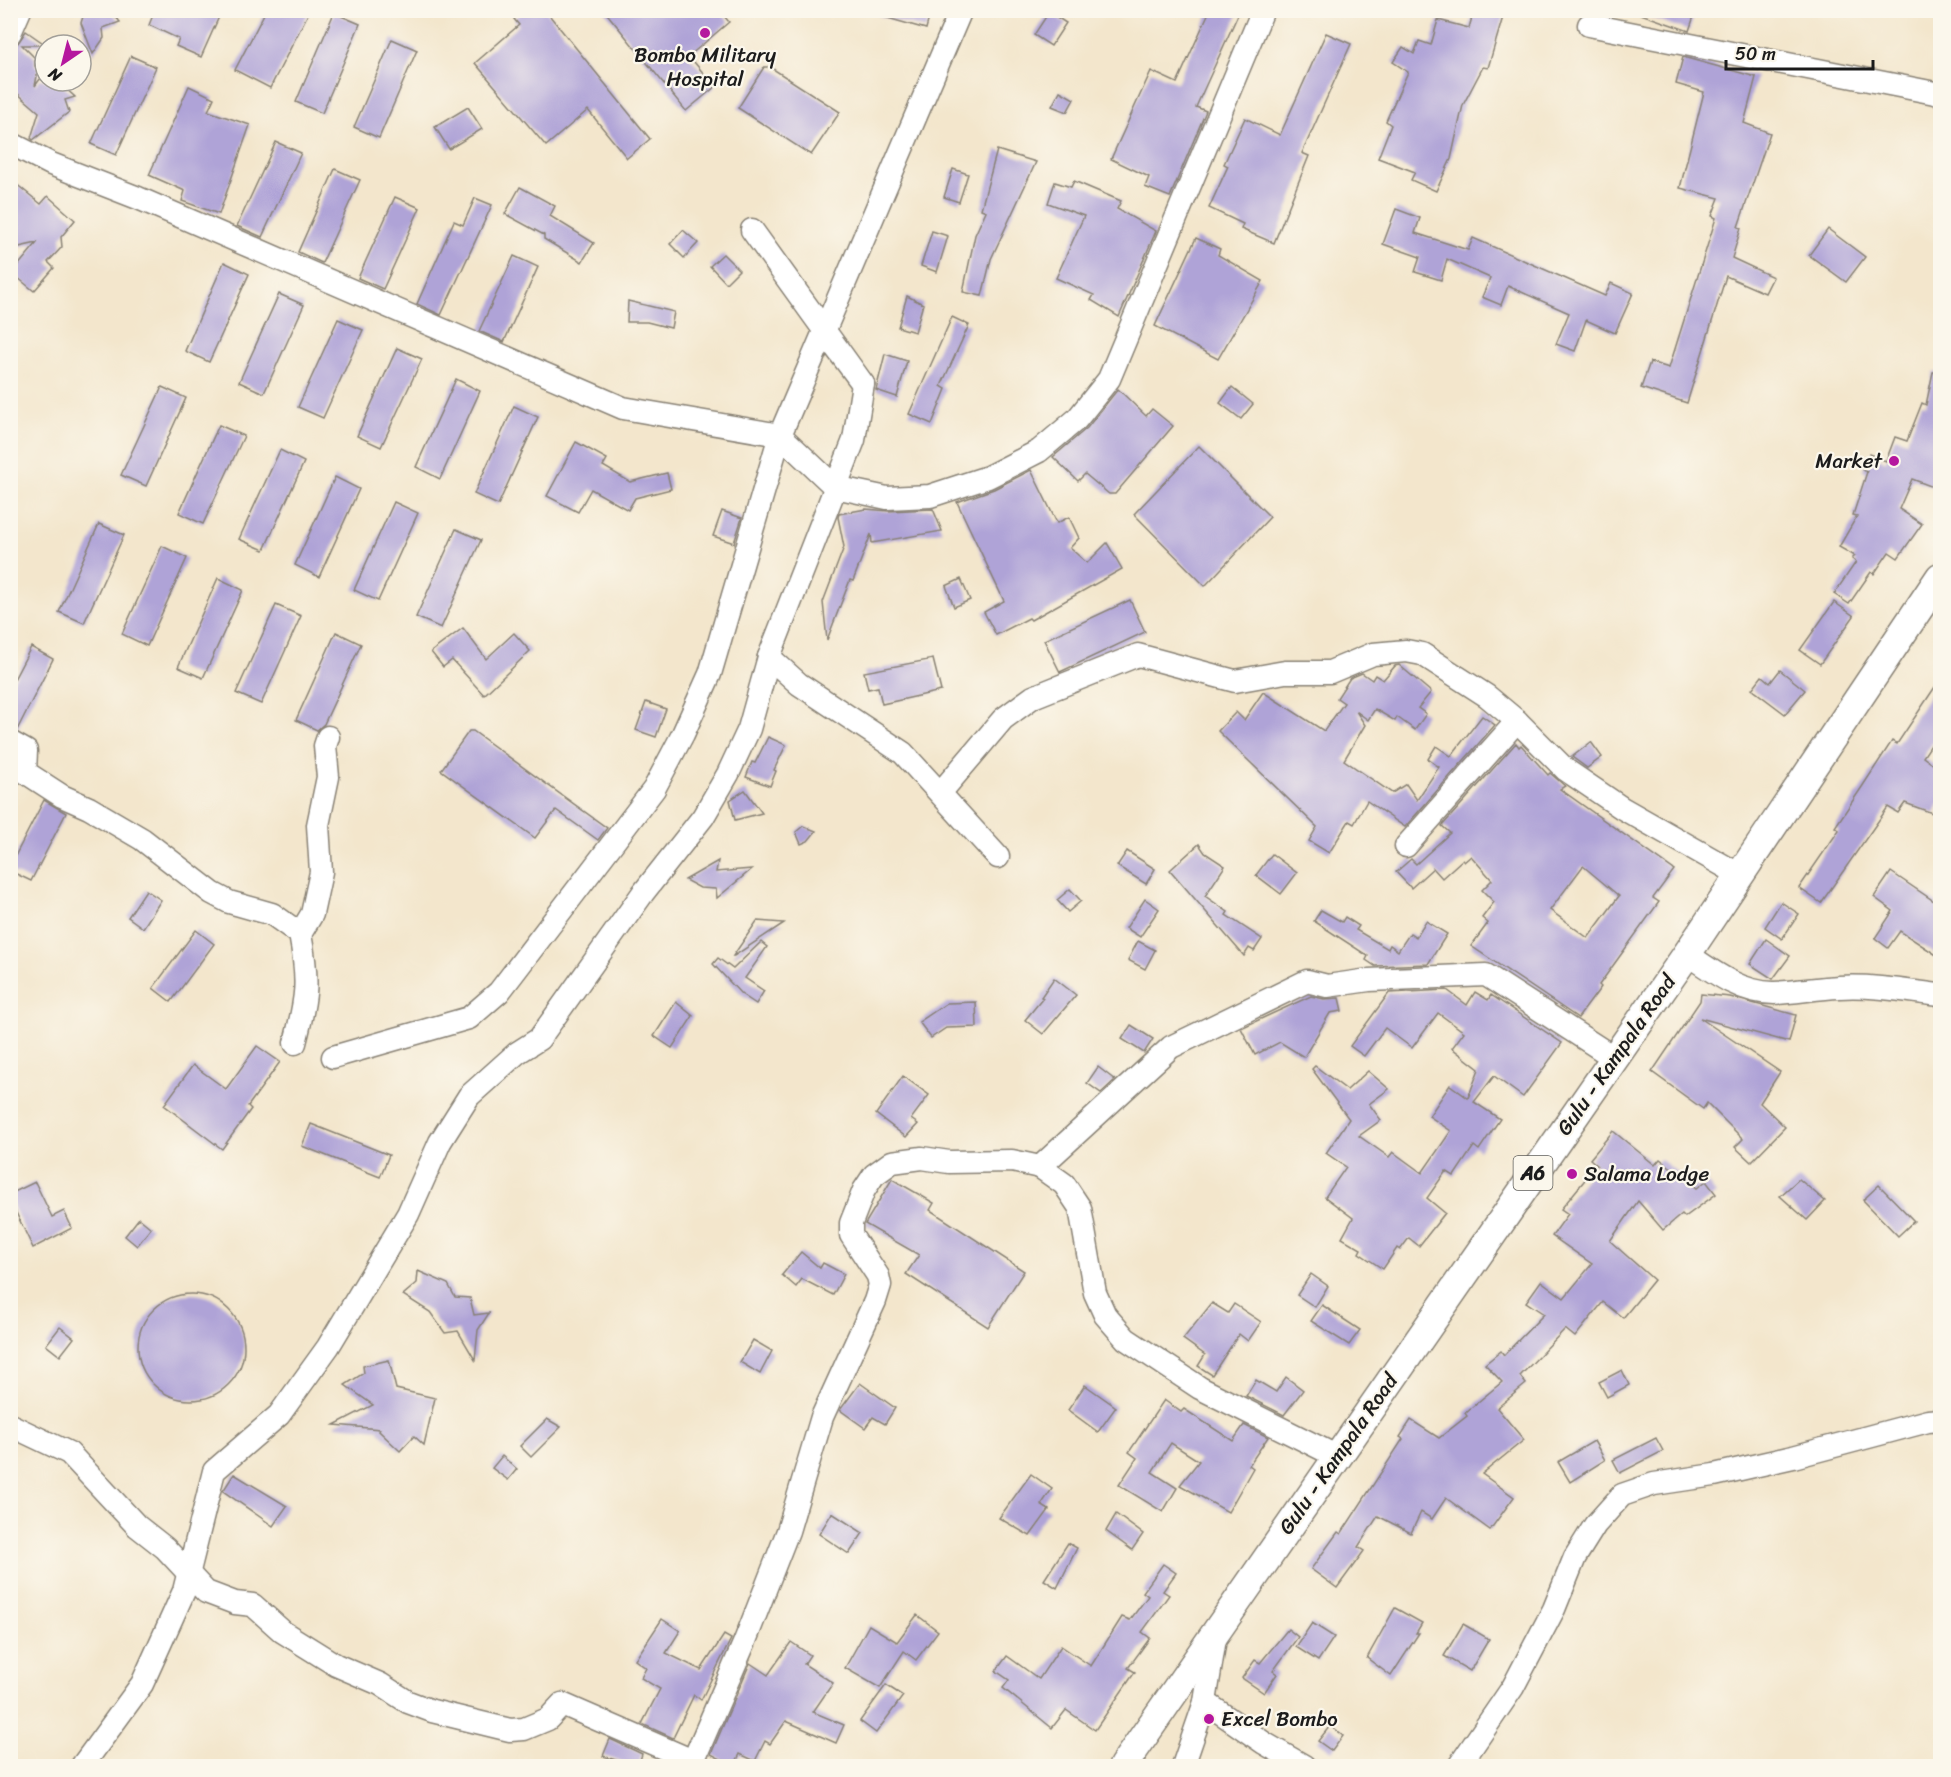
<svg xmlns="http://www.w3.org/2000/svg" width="1951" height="1777" font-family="Sriracha,sans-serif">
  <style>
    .building { fill: #afa3d7; fill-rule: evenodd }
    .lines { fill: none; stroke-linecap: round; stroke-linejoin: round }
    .minor-casing { stroke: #888174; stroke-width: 25 }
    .major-casing { stroke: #888174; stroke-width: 31 }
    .minor { stroke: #fff; stroke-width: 22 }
    .major { stroke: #fff; stroke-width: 28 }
    .poi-dot { fill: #b5179e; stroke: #fbf7ec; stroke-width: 2 }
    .labels { text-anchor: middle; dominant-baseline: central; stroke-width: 4.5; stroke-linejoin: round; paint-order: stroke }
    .shield { fill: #fbf7ec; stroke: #5f5e5a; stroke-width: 1.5 }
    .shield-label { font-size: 20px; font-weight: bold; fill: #1c1c1c }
    .poi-label { font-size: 21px; fill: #1c1c1c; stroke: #fbf7ec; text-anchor: start }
    .street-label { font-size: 21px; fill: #1c1c1c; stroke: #fbf7ec }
  </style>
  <rect width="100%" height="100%" fill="#fbf7ec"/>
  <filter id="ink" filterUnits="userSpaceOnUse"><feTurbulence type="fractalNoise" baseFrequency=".0167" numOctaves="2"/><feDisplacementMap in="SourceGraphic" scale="12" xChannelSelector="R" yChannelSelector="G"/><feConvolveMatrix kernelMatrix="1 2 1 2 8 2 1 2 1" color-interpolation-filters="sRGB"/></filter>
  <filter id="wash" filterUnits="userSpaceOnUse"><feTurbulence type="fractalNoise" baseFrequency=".008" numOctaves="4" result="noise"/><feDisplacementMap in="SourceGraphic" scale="24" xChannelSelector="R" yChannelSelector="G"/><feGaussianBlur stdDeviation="1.35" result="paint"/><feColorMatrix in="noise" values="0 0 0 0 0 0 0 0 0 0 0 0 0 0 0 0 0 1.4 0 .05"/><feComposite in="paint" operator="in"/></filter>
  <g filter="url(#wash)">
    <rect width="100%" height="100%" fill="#f3e6cc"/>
    <g id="blocks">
      <g class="building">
        <path d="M85 10H110L120 22 103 28 104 38 93 54 81 23Z"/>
        <path d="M155 10H222L201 57 176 46 179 39 149 25Z"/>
        <path d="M266 10H310L270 88 235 70Z"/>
        <path d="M525 10H545L650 139 627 158 588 110 546 146 475 63 519 25 514 19Z"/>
        <path d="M604 10H719L729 22 689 56 715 87 686 111Z"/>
        <path d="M877 10H931L926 29 877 15Z"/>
        <path d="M1210 10H1240L1196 107 1206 111 1170 197 1145 187 1149 177 1111 159 1151 71 1177 83Z"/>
        <path d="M1474 10H1505L1488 68 1483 67 1463 105 1451 159 1436 191 1411 180 1415 172 1378 158 1391 125 1386 121 1408 72 1393 62 1403 47 1414 54 1419 41 1431 45 1438 20 1469 28Z"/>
        <path d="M1638 10H1696L1689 31 1638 13Z"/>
        <path d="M1049 12 1066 23 1051 46 1034 35Z"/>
        <path d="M334 13 360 24 322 113 296 102Z"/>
        <path d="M26 31 46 45H22L35 58V66H39L35 86 40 79 63 86 75 97 65 100 69 112 33 140 31 138 39 112 10 87V46L18 43Z"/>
        <path d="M1326 33 1351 44 1302 153 1309 156 1274 243 1241 229 1243 224 1209 208 1228 166 1224 164 1245 118 1280 135Z"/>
        <path d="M392 39 417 50 379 138 354 127Z"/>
        <path d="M131 56 156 67 116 155 91 144Z"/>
        <path d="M1683 57 1756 77 1744 123 1770 133 1738 227 1741 228 1732 258 1773 277 1765 293 1726 276 1687 403 1641 388 1650 362 1669 368 1716 218 1712 216 1719 198 1680 188 1704 92 1676 84Z"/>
        <path d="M764 67H770L840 112 811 155 738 108Z"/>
        <path d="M189 86 214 98 208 111 250 125 219 214 182 201 185 191 149 175Z"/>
        <path d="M1060 91 1074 99 1067 112 1052 106Z"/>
        <path d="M468 107 482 129 449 149 435 127Z"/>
        <path d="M276 142 301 153 262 237 237 226Z"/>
        <path d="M997 150 1036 162 991 259 982 296 963 292 975 235 986 211 981 209Z"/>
        <path d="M335 169 360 180 322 263 298 252Z"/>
        <path d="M953 169 968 174 959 202 944 197Z"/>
        <path d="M10 179 41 204 48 196 75 220 61 237 62 247 48 262 54 268 34 291 12 273 37 243 10 249Z"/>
        <path d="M1074 181 1121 201 1117 209 1156 231 1119 317 1091 300 1094 295 1056 278 1084 216 1048 203 1055 182 1071 187Z"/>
        <path d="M520 187 555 206 550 216 594 243 582 262 544 239V235L505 214Z"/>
        <path d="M395 197 420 208 383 289 358 278Z"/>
        <path d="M475 198 492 205 441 315 417 304 454 221 463 225Z"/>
        <path d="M1396 209 1420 218 1415 233 1468 250 1473 238 1605 296 1611 283 1633 293 1615 333 1586 320 1575 351 1556 344 1569 313 1508 286 1501 305 1482 297 1490 278 1447 259 1441 280 1415 272 1420 257 1383 244Z"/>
        <path d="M1828 229 1865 257 1846 282 1809 255Z"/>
        <path d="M683 230 698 243 684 258 670 244Z"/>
        <path d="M932 231 948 236 937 272 921 266Z"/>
        <path d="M1196 238 1220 249 1218 255 1263 281 1218 359 1155 326Z"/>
        <path d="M723 254 739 270 726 283 710 266Z"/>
        <path d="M514 256 538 267 504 342 479 331Z"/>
        <path d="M224 262 249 274 209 362 185 351Z"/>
        <path d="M279 294 304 305 264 393 239 382Z"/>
        <path d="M907 296 923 304 915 332 898 327Z"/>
        <path d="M628 301 674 312 671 328 647 322H627Z"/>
        <path d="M952 317 969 325 941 386 946 389 932 424 909 414Z"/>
        <path d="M338 319 363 330 323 418 298 407Z"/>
        <path d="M397 348 422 359 381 447 357 436Z"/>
        <path d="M885 354 907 361 897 397 876 390Z"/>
        <path d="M1933 372H1941V490L1912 479 1899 509 1922 524 1898 558 1889 552 1874 574 1871 572 1849 604 1834 594 1856 562 1852 559 1855 556 1839 547 1857 516 1853 515 1867 472 1863 470 1869 454 1886 461 1895 437 1907 441 1922 403 1926 405Z"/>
        <path d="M456 379 480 391 440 479 416 467Z"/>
        <path d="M162 387 186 398 146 486 121 475Z"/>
        <path d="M1232 387 1253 404 1241 419 1220 403Z"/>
        <path d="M1118 389 1146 416 1152 409 1173 426 1115 494H1109L1085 474 1078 481 1053 457 1087 428Z"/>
        <path d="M514 406 538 417 498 505 474 494Z"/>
        <path d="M219 425 244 436 203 524 179 513Z"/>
        <path d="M576 442 607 459 603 466 630 482 667 473 671 489 635 498 628 510 591 489 578 512 547 496Z"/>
        <path d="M1199 446 1270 517 1205 586 1134 514Z"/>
        <path d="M280 450 304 462 264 550 239 539Z"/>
        <path d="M1031 470 1057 523 1069 517 1079 538 1070 548 1087 563 1107 543 1122 569 1031 620 1029 618 996 635 984 612 1004 601 957 502 994 489Z"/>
        <path d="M335 477 359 489 319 577 295 565Z"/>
        <path d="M394 502 418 513 378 601 354 590Z"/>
        <path d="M866 509 888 511 933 509 942 531 872 543 871 534 853 581 850 580 827 640 823 602 844 547 838 517 839 514Z"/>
        <path d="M722 511 742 518 734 543 713 536Z"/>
        <path d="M99 524 124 535 84 623 59 612Z"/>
        <path d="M456 529 481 540 441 628 416 617Z"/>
        <path d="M162 546 187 558 147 646 122 634Z"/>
        <path d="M218 578 243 590 203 678 178 667Z"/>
        <path d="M961 579 970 600 954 607 946 586Z"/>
        <path d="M1130 600 1145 632 1060 672 1044 640Z"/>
        <path d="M1834 602 1854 616 1820 664 1800 650Z"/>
        <path d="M276 605 301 616 261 704 236 693Z"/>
        <path d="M463 628 486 659 514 633 530 651 484 695 452 660 443 667 431 652Z"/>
        <path d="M336 632 361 644 324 724 317 730 296 720Z"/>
        <path d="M31 647 53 659 17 730 10 729V687Z"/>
        <path d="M933 659 941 691 882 704 878 687 868 689 864 672Z"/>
        <path d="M1399 665 1431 692 1418 708 1426 714 1415 730 1397 717 1395 721 1375 709 1368 720 1356 711 1365 725 1344 760 1392 793 1406 784 1417 800 1439 767 1428 759 1436 746 1451 756 1482 716 1495 725 1405 827 1367 801 1354 824 1349 821 1329 853 1309 841 1317 827 1218 731 1236 712 1244 720 1263 692 1324 731 1344 703 1337 698 1350 678 1362 673 1372 680 1375 675 1383 680 1395 666Z"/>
        <path d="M1780 670 1805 690 1785 714 1752 689 1762 676 1770 683Z"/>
        <path d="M1941 678V730L1923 757 1941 770V799L1935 814 1905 803 1898 813 1888 807 1821 903 1799 888 1839 830 1835 827 1862 787 1892 741 1897 744Z"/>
        <path d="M646 702 666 709 656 737 636 730Z"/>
        <path d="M469 731H473L607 828 598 840 556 810 535 838 441 770Z"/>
        <path d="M768 737 786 745 774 770 776 771 770 786 746 777 752 762 755 763Z"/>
        <path d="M1591 742 1602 757 1587 768 1572 757Z"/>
        <path d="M1516 743 1519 747 1521 745 1548 775 1550 773 1565 786 1560 789 1674 870 1653 898 1659 902 1599 985 1601 987 1578 1018 1471 946 1488 923 1482 918 1494 902 1482 890 1492 880 1471 856 1464 862 1462 860 1442 878 1433 868 1411 888 1396 872 1411 859 1416 864 1450 833 1442 826ZM1583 866 1619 896 1588 938 1550 910Z"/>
        <path d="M745 790 762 813 735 820 730 800Z"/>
        <path d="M44 800 66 813 31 881 10 871V866Z"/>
        <path d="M803 826 816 831 808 841 801 844 796 832Z"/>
        <path d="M1199 844 1205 853 1225 866 1205 896 1228 912 1226 915 1262 939 1254 951 1249 948 1244 956 1170 870Z"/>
        <path d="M1127 851 1155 869 1146 884 1117 866Z"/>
        <path d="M1272 854 1297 873 1281 894 1256 875Z"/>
        <path d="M718 861 716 872 752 869 717 898 716 889 700 888 685 880Z"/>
        <path d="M1891 872 1941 906V958L1900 931 1888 948 1875 938 1893 911 1874 897Z"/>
        <path d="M1070 889 1081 901 1068 912 1057 900Z"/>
        <path d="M146 890 161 900 143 928 128 917Z"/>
        <path d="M1145 899 1159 909 1140 937 1126 928Z"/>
        <path d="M1781 902 1799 914 1782 939 1765 927Z"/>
        <path d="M1321 910 1342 922 1345 917 1359 926 1356 930 1388 949 1390 945 1398 951 1410 933 1416 937 1426 921 1447 934 1428 964 1375 966 1366 960 1368 956 1314 921Z"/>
        <path d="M757 921 784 923 734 956H733Z"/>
        <path d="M196 930 214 944 171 1002 153 988Z"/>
        <path d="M1766 939 1790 956 1773 979 1750 964Z"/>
        <path d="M1138 941 1155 950 1145 969 1128 960Z"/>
        <path d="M761 942 767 947 745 978 764 991 756 1004 741 994 713 964 718 958 733 969Z"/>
        <path d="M1054 978 1076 995 1043 1034 1025 1020 1043 998 1041 997Z"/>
        <path d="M1447 990 1467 1005 1475 992 1488 1000 1491 995 1562 1043 1523 1097 1494 1076 1474 1102 1500 1119 1479 1150 1474 1146 1454 1176 1446 1171 1427 1198 1445 1213 1419 1246 1409 1238 1400 1250 1397 1248 1383 1269 1359 1253 1361 1249 1342 1238 1353 1218 1325 1197 1346 1167 1326 1153 1349 1119 1312 1069 1315 1066 1347 1090 1368 1071 1389 1089 1369 1104 1381 1120 1359 1136 1389 1157 1393 1152 1422 1173 1451 1131 1429 1116 1450 1085 1468 1098 1479 1069 1452 1048 1464 1032 1438 1013 1412 1048 1385 1028 1364 1056 1350 1046 1389 993Z"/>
        <path d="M1701 994 1730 997 1796 1015 1789 1042 1700 1018 1780 1072 1760 1103 1785 1127 1751 1162 1735 1147 1743 1139 1707 1103 1703 1109 1652 1072 1700 1001Z"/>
        <path d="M1311 996 1324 999 1339 998 1342 1011 1330 1013 1304 1057 1280 1042 1255 1055 1241 1028Z"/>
        <path d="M676 1002 693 1016 672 1048 654 1036Z"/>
        <path d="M976 1002 977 1027 946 1028 931 1038 919 1022 947 1003Z"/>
        <path d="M1131 1025 1153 1039 1144 1053 1122 1039Z"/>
        <path d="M257 1046 280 1062 248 1106 251 1109 222 1149 164 1105 193 1065 226 1089Z"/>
        <path d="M1098 1067 1115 1080 1101 1093 1087 1083Z"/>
        <path d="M903 1076 929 1095 911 1119 918 1124 906 1137 876 1114Z"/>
        <path d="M311 1124 389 1155 380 1177 302 1146Z"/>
        <path d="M1613 1131 1655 1165 1660 1159 1697 1188 1706 1181 1716 1194 1685 1217 1682 1214 1663 1230 1638 1201 1610 1241 1654 1280 1623 1318 1603 1302 1575 1337 1565 1329 1520 1376 1526 1384 1497 1408 1524 1440 1482 1474 1514 1497 1490 1530 1446 1498 1432 1519 1421 1512 1411 1533 1378 1516 1358 1547 1364 1551 1337 1588 1311 1569 1338 1532 1341 1534 1403 1439 1400 1437 1411 1420 1439 1438 1467 1416 1465 1413 1502 1382 1485 1364 1501 1351 1504 1355 1544 1314 1526 1302 1541 1281 1564 1298 1592 1264 1552 1236 1568 1214 1561 1209 1597 1165 1590 1159Z"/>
        <path d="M892 1179 934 1203 930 1210 1024 1271 988 1327 906 1274 919 1255 865 1224Z"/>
        <path d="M1799 1179 1825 1201 1807 1220 1780 1196Z"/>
        <path d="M35 1182 52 1217 64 1211 72 1228 33 1248 10 1200V1194Z"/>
        <path d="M1879 1185 1914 1221 1898 1236 1863 1200Z"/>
        <path d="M139 1218 151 1228 137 1246 125 1236Z"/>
        <path d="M801 1252 820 1268 823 1263 844 1274 833 1295 802 1279 796 1287 782 1275Z"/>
        <path d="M418 1271 448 1284 455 1297 470 1298 474 1315 489 1313 478 1330 475 1360 458 1331 445 1333 430 1312 403 1295 417 1283Z"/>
        <path d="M1311 1274 1328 1286 1315 1307 1297 1295Z"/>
        <circle cx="191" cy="1347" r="53"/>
        <path d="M1212 1303 1228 1313 1234 1304 1261 1322 1248 1341 1239 1334 1212 1375 1198 1366 1205 1355 1183 1339Z"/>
        <path d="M1322 1305 1360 1330 1349 1345 1311 1321Z"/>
        <path d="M60 1327 74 1338 60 1356 46 1345Z"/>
        <path d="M753 1340 772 1351 760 1374 740 1362Z"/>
        <path d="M389 1360 396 1389 435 1398 424 1445 414 1436 400 1451 379 1431 380 1429 334 1425 373 1405 345 1385 364 1373 363 1366Z"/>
        <path d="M1622 1370 1629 1385 1607 1397 1599 1382Z"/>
        <path d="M1286 1377 1303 1390 1284 1415 1246 1396 1256 1380 1276 1392Z"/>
        <path d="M860 1383 895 1408 885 1424 873 1417 865 1428 840 1410Z"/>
        <path d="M1085 1385 1116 1407 1098 1432 1068 1410Z"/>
        <path d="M1164 1400 1181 1412 1184 1409 1233 1441 1244 1425 1268 1437 1249 1465 1253 1468 1228 1512 1180 1485 1199 1461 1171 1443 1152 1472 1177 1488 1163 1512 1119 1485 1137 1458 1129 1452Z"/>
        <path d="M547 1419 561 1427 531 1457 520 1446Z"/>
        <path d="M1656 1438 1663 1451 1620 1473 1613 1460Z"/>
        <path d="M1594 1441 1605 1460 1570 1482 1558 1462Z"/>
        <path d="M502 1456 517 1469 508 1480 492 1468Z"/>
        <path d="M234 1474 287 1506 273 1526 223 1491Z"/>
        <path d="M1031 1474 1052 1489 1041 1505 1049 1510 1030 1536 999 1518Z"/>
        <path d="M832 1513 863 1533 849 1554 819 1534Z"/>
        <path d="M1116 1514 1143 1534 1132 1550 1106 1531Z"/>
        <path d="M1068 1543 1077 1548 1057 1588 1044 1580Z"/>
        <path d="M1163 1564 1176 1573 1163 1591 1169 1595 1142 1632 1150 1638 1128 1668 1135 1672 1095 1730 1066 1710 1052 1728 1003 1688 1009 1680 996 1671 1007 1656 1039 1679 1061 1646 1091 1666 1122 1617 1130 1620 1148 1596 1143 1592Z"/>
        <path d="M1395 1608 1422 1623 1416 1633H1419L1391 1676 1367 1658Z"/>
        <path d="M917 1615 938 1631 916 1660 904 1651 880 1688 845 1668 869 1625 897 1642Z"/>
        <path d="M662 1619 680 1631 666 1653 701 1670 724 1635 731 1639 701 1700 694 1695 673 1738 642 1724 660 1689 641 1678 646 1668 635 1660Z"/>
        <path d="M1312 1623 1334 1637 1318 1661 1296 1647Z"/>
        <path d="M1463 1624 1489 1639 1470 1671 1444 1656Z"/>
        <path d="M1288 1629 1298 1637 1273 1671 1277 1674 1264 1693 1242 1678 1255 1660 1260 1663Z"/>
        <path d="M791 1642 810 1655 804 1664 833 1683 813 1712 844 1725 836 1743 786 1721 770 1744 765 1741 755 1761 740 1754 734 1766 711 1754 750 1663 768 1675Z"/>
        <path d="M886 1685 903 1696 876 1733 860 1721Z"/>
        <path d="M1330 1726 1343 1736 1332 1751 1318 1741Z"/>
        <path d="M610 1739 642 1754 638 1767 603 1756Z"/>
      </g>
    </g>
  </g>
  <g filter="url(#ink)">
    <use href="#blocks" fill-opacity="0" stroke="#888174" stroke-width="1.5"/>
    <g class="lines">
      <g class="minor-casing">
        <g id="minor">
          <path d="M1589 25 1940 94"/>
          <path d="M10 33 20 10"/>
          <path d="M10 143 51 164 138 198 623 408 780 435 835 487 887 498 930 496 988 477 1039 451 1077 419 1109 379 1263 10"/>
          <path d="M752 230 863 384 824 332"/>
          <path d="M769 657 799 684 903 753 998 857"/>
          <path d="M10 742 26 751 25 772 62 796 89 808 142 839 212 893 229 902 272 914 300 934C309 982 307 996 295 1043"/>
          <path d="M941 792 1003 719 1033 697 1138 655 1235 681 1285 672H1330L1373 654 1406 651 1422 654 1487 696 1517 721 1566 770 1622 808 1740 875"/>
          <path d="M1406 846 1517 721"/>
          <path d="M300 934 312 914 321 872 318 825 328 777 325 746 328 737"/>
          <path d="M1687 954C1713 972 1741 993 1774 993 1796 992 1817 988 1839 987 1873 985 1907 991 1940 995"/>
          <path d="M333 1057 469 1018 499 992 654 789 683 734 710 674 780 435 961 10"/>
          <path d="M1040 1167 1171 1047 1307 981 1327 986 1369 980 1486 975 1613 1057"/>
          <path d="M10 1425 69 1453 137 1526 165 1548 206 1592 235 1603 253 1605 283 1632 336 1665 380 1684 408 1702 432 1711 510 1730 524 1729 548 1719 562 1704 693 1761"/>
          <path d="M1205 1702 1264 1743 1304 1766"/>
          <path d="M82 1766 142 1684 184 1591 214 1471 279 1415 328 1347 408 1214 440 1142 469 1096 517 1053 539 1039 643 893 703 817 728 774 749 729 769 657 854 440 863 384"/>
          <path d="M691 1766 745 1641 788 1531 822 1417 875 1301 880 1285 878 1276 851 1235V1223L864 1190 874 1175 892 1162 922 1158 949 1162 1012 1161 1040 1167 1064 1184 1080 1208 1095 1293 1105 1315 1126 1339 1200 1388 1336 1456"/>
          <path d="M1183 1766 1205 1702 1216 1632"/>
          <path d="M1459 1766 1513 1687 1554 1609 1575 1557 1595 1525 1622 1495 1654 1484 1714 1475 1793 1457 1928 1421 1940 1420"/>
        </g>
      </g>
      <g class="major-casing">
        <path id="major" d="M1123 1766 1687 954 1940 577"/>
      </g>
      <use href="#minor" class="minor"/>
      <use href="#major" class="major"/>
    </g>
  </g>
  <g class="poi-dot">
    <circle cx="705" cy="33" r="6"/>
    <circle cx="1894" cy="461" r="6"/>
    <circle cx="1572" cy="1174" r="6"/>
    <circle cx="1209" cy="1719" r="6"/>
  </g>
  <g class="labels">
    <rect class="shield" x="1513.5" y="1156" width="39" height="34" rx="4.5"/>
    <g class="shield-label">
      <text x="1533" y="1173">A6</text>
    </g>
    <g class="poi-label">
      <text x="705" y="55" text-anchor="middle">Bombo Military<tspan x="705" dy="24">Hospital</tspan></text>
      <text x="1882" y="461" text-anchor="end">Market</text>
      <text x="1584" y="1174">Salama Lodge</text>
      <text x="1221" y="1719">Excel Bombo</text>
    </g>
    <g class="street-label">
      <text transform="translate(1616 1055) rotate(-55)">Gulu - Kampala Road</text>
      <text transform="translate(1338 1454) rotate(-55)">Gulu - Kampala Road</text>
    </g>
  </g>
  <rect width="1951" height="1777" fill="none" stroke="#fbf7ec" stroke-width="36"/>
  <g transform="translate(63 63) rotate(215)"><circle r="28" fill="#fbf7ec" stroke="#a29f99" stroke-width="1.5"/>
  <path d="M0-4.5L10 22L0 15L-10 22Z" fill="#b5179e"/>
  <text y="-9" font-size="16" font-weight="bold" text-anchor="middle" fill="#1c1c1c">N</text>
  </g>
  <path d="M1726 60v9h147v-9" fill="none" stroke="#1c1c1c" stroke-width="3"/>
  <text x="1735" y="60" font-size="18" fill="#1c1c1c" stroke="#fbf7ec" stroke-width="4.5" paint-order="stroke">50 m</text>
</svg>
